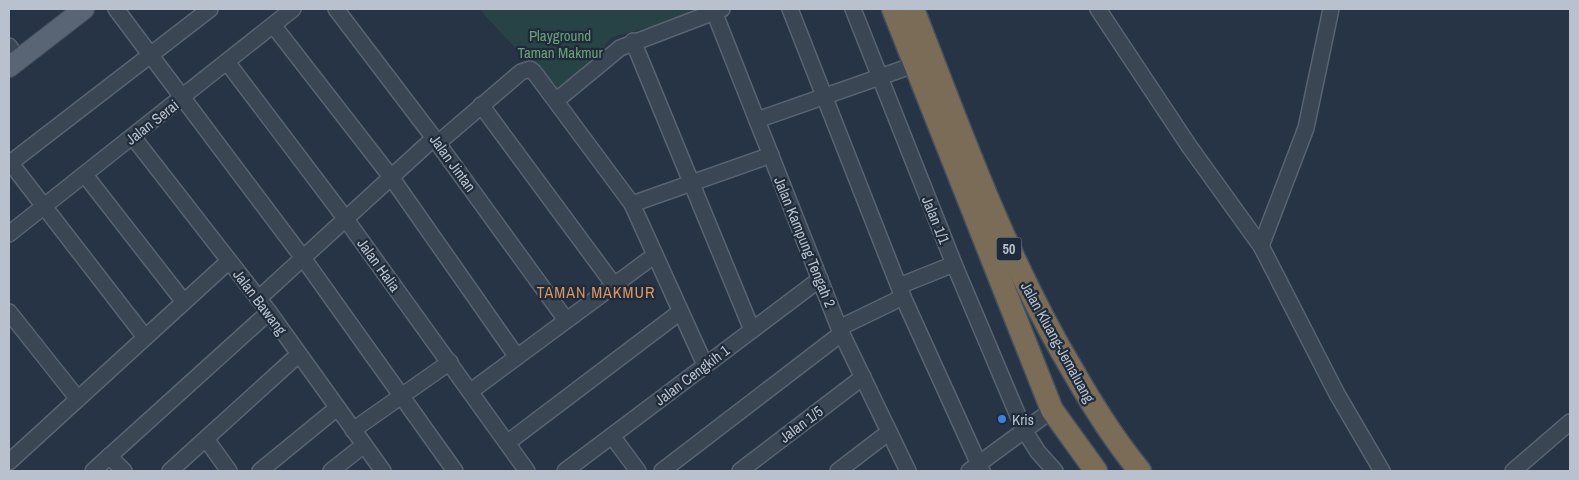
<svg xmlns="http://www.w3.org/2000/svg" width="1579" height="480" font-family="'Archivo Narrow',sans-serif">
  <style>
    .green { fill: #284346 }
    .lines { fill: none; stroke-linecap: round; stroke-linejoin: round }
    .minor-casing { stroke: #596371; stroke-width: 18 }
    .major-casing { stroke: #475160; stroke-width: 22 }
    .highway-casing { stroke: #45505f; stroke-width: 25 }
    .minor { stroke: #3b4654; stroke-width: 15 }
    .major { stroke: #596574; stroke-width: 20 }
    .highway { stroke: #7a6c57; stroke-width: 22 }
    .shop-dot { fill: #3f7fe0; stroke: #1f2a3a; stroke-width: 2 }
    .labels { text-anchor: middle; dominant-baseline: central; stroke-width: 4.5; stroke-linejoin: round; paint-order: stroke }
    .shield { fill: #1f2a3a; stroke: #8a94a1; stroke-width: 1 }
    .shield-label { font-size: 14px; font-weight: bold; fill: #b8c1cd }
    .park-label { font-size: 15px; fill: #6ea079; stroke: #1f2a3a }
    .street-label { font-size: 15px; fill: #b8c1cd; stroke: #1f2a3a }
    .poi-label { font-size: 15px; fill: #b8c1cd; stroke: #1f2a3a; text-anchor: start }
    .neighbourhood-label { font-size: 16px; letter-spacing: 1px; fill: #dc9765; stroke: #1f2a3a }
  </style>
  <rect width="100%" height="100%" fill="#263445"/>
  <path class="green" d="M479 9H695L697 15 612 37 562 98Z"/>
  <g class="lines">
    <g class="minor-casing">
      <g id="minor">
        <path d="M116 9 303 258 455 471"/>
        <path d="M336 9 434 138 566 320"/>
        <path d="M713 9 839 328 908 471"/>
        <path d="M790 9 903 297 982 471"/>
        <path d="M853 9 954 264 1024 430 1038 452 1055 471"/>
        <path d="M1098 9 1189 146 1261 246 1337 394 1382 471"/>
        <path d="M273 25 391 177 517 357"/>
        <path d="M633 41 752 330"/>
        <path d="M9 46 18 59"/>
        <path d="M227 62 345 218 527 471"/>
        <path d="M557 100 620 48 722 9"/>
        <path d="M481 105 614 285"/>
        <path d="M757 120 914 65"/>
        <path d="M133 137 269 312 383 471"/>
        <path d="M438 143 521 72 530 69 534 72 632 204 705 365"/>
        <path d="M9 161 145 337"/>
        <path d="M9 164 210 9"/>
        <path d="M85 175 184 302"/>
        <path d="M632 204 771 155"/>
        <path d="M9 234 293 9"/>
        <path d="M1261 246 1306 128 1331 9"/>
        <path d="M899 286 954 264"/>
        <path d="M258 299 434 138"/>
        <path d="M9 312 78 399"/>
        <path d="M839 328 903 297"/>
        <path d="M471 391 655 255"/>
        <path d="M353 430 450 362"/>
        <path d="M612 436 638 471"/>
        <path d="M206 439 229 471"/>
        <path d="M507 443 680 312"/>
        <path d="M109 456 124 471"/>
        <path d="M9 462 229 261"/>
        <path d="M93 471 269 312"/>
        <path d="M170 471 298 355"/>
        <path d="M260 471 337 408"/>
        <path d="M331 471 364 445"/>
        <path d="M565 471 820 279"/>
        <path d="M662 471 842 333"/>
        <path d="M740 471 863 377"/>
        <path d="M838 471 889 432"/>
        <path d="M969 471 1052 410"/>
        <path d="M1513 471 1570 422"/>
      </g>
    </g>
    <g class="major-casing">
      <path id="major" d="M9 67 84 9"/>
    </g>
    <g class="highway-casing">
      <g id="highway">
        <path d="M893 9 1052 410 1096 471"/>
        <path d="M913 9C961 132 1005 257 1073 371 1093 406 1114 440 1140 471"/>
      </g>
    </g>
    <use href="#minor" class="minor"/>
    <use href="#major" class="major"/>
    <use href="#highway" class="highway"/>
  </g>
  <circle class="shop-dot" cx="1002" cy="419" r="5"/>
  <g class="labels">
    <rect class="shield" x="996.5" y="237.5" width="25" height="23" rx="4"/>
    <g class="shield-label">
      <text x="1009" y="249">50</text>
    </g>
    <g class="park-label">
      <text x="560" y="35">Playground<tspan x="560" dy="17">Taman Makmur</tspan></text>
    </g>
    <g class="street-label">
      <text transform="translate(152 122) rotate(-38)">Jalan Serai</text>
      <text transform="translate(453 163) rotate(54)">Jalan Jintan</text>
      <text transform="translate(936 220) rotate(68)">Jalan 1/1</text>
      <text transform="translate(805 242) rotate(68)">Jalan Kampung Tengah 2</text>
      <text transform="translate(379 265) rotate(54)">Jalan Halia</text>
      <text transform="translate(260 302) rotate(53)">Jalan Bawang</text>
      <text transform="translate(1058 342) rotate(61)">Jalan Kluang-Jemaluang</text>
      <text transform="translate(692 375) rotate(-37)">Jalan Cengkih 1</text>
      <text transform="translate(801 424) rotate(-37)">Jalan 1/5</text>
    </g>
    <g class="poi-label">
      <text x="1012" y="419">Kris</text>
    </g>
    <g class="neighbourhood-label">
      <text x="596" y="292">TAMAN MAKMUR</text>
    </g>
  </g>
  <rect width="1579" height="480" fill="none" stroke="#b8c1cd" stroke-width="20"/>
</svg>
